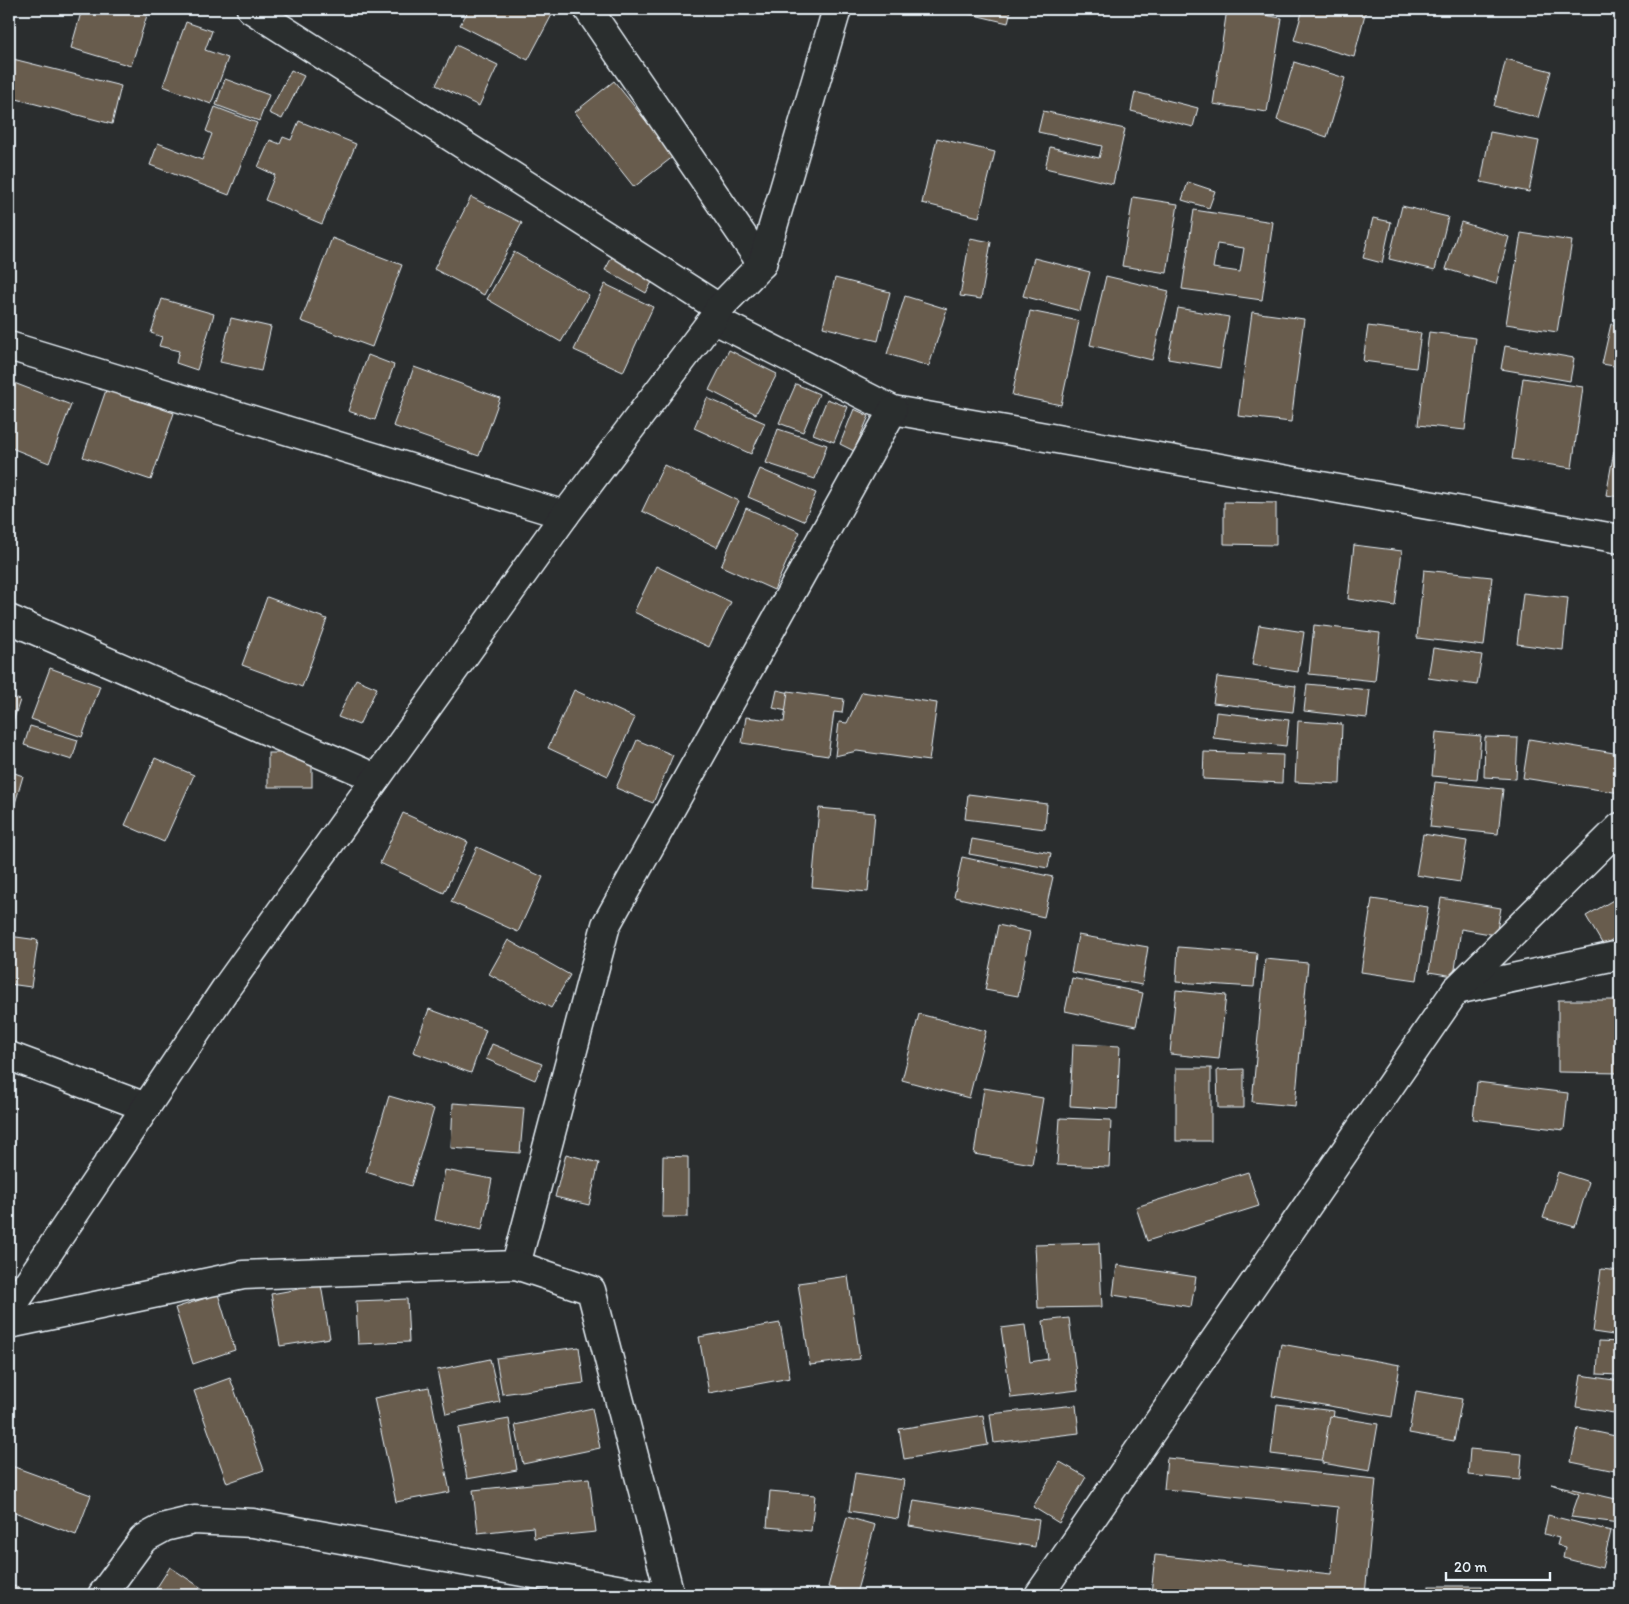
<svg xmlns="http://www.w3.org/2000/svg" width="1629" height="1604" font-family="Itim,sans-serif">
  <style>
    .building { fill: #675c4e; stroke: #e8f1f8; fill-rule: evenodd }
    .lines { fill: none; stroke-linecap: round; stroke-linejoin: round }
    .street-casing { stroke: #e8f1f8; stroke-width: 31 }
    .street { stroke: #2a2d2e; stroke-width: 28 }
  </style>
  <rect width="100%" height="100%" fill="#2a2d2e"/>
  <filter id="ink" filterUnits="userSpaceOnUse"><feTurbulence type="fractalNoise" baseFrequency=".02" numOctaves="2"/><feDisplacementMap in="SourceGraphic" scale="10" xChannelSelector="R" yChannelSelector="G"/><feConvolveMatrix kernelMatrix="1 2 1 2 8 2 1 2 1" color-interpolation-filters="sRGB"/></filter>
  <g filter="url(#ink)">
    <g class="building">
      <path d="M82 9H149L131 66 71 48Z"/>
      <path d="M469 9H555L528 60 460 25Z"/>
      <path d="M949 9H1011L1008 23Z"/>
      <path d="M1227 9 1282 18 1267 112 1213 104Z"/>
      <path d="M1303 9 1366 10 1354 57 1294 40Z"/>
      <path d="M186 22 212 31 205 50 228 58 211 104 163 86Z"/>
      <path d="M456 45 498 65 479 106 436 85Z"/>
      <path d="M9 58 121 86 112 124 9 97Z"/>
      <path d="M1506 59 1551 71 1538 118 1494 106Z"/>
      <path d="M1294 62 1345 78 1327 137 1277 120Z"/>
      <path d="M291 70 304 76 282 119 269 113Z"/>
      <path d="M225 79 269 95 259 121 216 105Z"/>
      <path d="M614 81 674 156 634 187 575 112Z"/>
      <path d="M1135 92 1198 108 1193 127 1131 111Z"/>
      <path d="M215 107 257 123 229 195 150 165 158 143 202 160 212 134 206 131Z"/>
      <path d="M1043 111 1125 129 1113 184 1045 168 1050 147 1099 158 1102 146 1038 132Z"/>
      <path d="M299 121 356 144 322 224 265 200 275 175 258 167 270 140 280 144 283 137 291 140Z"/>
      <path d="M1490 132 1539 141 1529 192 1481 182Z"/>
      <path d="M937 138 995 152 979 217 922 203Z"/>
      <path d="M1188 182 1215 191 1209 208 1182 200Z"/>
      <path d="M471 197 522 223 484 295 434 269Z"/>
      <path d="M1133 197 1178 204 1167 273 1122 266Z"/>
      <path d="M1402 206 1448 217 1435 270 1389 259Z"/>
      <path d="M1194 210 1273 222 1262 300 1182 289ZM1217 244 1244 248 1240 272 1213 268Z"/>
      <path d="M1373 218 1391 222 1382 263 1363 258Z"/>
      <path d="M1461 222 1509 237 1496 284 1446 269Z"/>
      <path d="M1521 233 1572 241 1557 332 1506 324Z"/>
      <path d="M332 238 402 265 372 347 301 321Z"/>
      <path d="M970 238 991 242 981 299 960 296Z"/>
      <path d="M617 248 658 271 646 293 605 270Z"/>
      <path d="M514 252 589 295 561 342 487 299Z"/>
      <path d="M1034 258 1090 272 1080 311 1023 296Z"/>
      <path d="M1106 276 1169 291 1152 360 1090 345Z"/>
      <path d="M835 278 890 292 878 341 823 327Z"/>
      <path d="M605 284 653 307 623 372 574 350Z"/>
      <path d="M905 296 947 309 929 366 887 354Z"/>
      <path d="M162 299 214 314 197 370 176 363 179 351 159 346 162 337 151 333Z"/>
      <path d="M1178 308 1229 317 1220 368 1168 359Z"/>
      <path d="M1030 311 1079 321 1061 405 1012 395Z"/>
      <path d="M1252 312 1304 319 1291 422 1238 416Z"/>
      <path d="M231 318 271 327 261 371 220 362Z"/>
      <path d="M1611 324 1620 326V367L1602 364Z"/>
      <path d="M1368 326 1421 333 1416 368 1363 361Z"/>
      <path d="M1429 332 1476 338 1465 430 1418 425Z"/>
      <path d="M1505 346 1574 358 1570 381 1501 369Z"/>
      <path d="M729 350 777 374 756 414 709 390Z"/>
      <path d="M368 355 394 365 375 420 348 411Z"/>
      <path d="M414 367 500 398 479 456 393 426Z"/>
      <path d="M1523 378 1583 387 1572 468 1512 459Z"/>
      <path d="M9 381 71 405 49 463 9 447Z"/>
      <path d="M796 384 819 394 803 432 779 423Z"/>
      <path d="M106 390 174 413 151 480 83 457Z"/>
      <path d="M707 398 765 423 751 454 694 428Z"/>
      <path d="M827 399 848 407 834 442 813 434Z"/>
      <path d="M854 409 869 416 854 451 840 444Z"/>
      <path d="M778 429 827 445 815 479 766 463Z"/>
      <path d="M1614 451 1620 452V497L1606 495Z"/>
      <path d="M664 465 739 501 717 547 642 511Z"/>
      <path d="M760 469 816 493 804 521 748 497Z"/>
      <path d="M1224 502 1276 503V545L1224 544Z"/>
      <path d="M746 508 800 532 774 590 721 566Z"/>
      <path d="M1354 545 1402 551 1395 606 1348 599Z"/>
      <path d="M656 566 731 602 709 647 634 612Z"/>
      <path d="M1424 570 1492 577 1484 646 1417 638Z"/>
      <path d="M1523 593 1568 598 1563 650 1517 644Z"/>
      <path d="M267 597 327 619 302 687 242 665Z"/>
      <path d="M1259 625 1304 632 1298 672 1252 665Z"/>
      <path d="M1314 625 1380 633 1375 681 1309 674Z"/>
      <path d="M1433 648 1482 655 1477 685 1428 678Z"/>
      <path d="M50 668 100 686 82 737 31 719Z"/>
      <path d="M1217 677 1296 686 1293 712 1213 703Z"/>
      <path d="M356 679 377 688 359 725 338 717Z"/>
      <path d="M1307 684 1370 690 1367 718 1304 711Z"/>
      <path d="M574 690 635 718 608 776 548 748Z"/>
      <path d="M777 690 795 694 791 712 773 708Z"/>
      <path d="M788 691 844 699 842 713 834 712 828 756 742 743 746 717 784 722Z"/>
      <path d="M862 692 937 703 929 761 857 751 835 756 839 722 847 723Z"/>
      <path d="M9 696 20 700 9 734Z"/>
      <path d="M1216 712 1289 720 1286 746 1213 738Z"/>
      <path d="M1298 721 1342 724 1340 784 1295 782Z"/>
      <path d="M30 726 78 740 72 760 24 745Z"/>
      <path d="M1436 732 1481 736 1477 780 1432 776Z"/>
      <path d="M1485 737 1518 738 1516 779 1484 777Z"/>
      <path d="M1529 739 1620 754V793L1523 778Z"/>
      <path d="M637 740 673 755 653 803 616 788Z"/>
      <path d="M1204 752 1283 755 1282 783 1203 779Z"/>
      <rect x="268" y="753" width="44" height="34"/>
      <path d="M155 758 194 775 164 842 125 825Z"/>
      <path d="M9 771 23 776 9 824Z"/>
      <path d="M1435 782 1503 789 1498 834 1430 827Z"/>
      <path d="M968 794 1047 804 1045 829 965 819Z"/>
      <path d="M819 808 875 813 868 892 812 887Z"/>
      <path d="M403 813 468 842 444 893 380 863Z"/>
      <path d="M1423 834 1467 841 1460 882 1416 875Z"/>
      <path d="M972 839 1051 853 1048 868 969 854Z"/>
      <path d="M477 847 543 877 518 932 451 902Z"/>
      <path d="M962 857 1053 877 1044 917 954 897Z"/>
      <path d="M1620 896V935L1603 945 1586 916Z"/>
      <path d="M1441 898 1501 908 1496 935 1461 929 1454 976 1429 972Z"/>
      <path d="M1372 899 1428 907 1417 980 1361 972Z"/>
      <path d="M998 925 1030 932 1018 996 985 990Z"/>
      <path d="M1078 935 1148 947 1142 985 1071 972Z"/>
      <path d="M9 936 38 940 31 987 9 984Z"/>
      <path d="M508 940 570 975 551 1008 489 974Z"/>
      <path d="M1178 947 1257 953 1254 987 1176 982Z"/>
      <path d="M1265 959 1308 963 1295 1106 1252 1102Z"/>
      <path d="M1072 978 1143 993 1136 1026 1065 1011Z"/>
      <path d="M1176 990 1226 995 1219 1059 1170 1054Z"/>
      <path d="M1558 1000H1620V1073L1558 1072Z"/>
      <path d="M429 1009 486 1030 471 1073 413 1052Z"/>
      <path d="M919 1014 986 1031 969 1098 902 1080Z"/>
      <path d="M492 1044 542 1064 535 1080 486 1059Z"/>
      <path d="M1073 1044 1120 1046 1117 1109 1070 1106Z"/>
      <rect x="1176" y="1068" width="35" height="73"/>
      <path d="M1244 1069V1108H1218L1217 1070Z"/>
      <path d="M1477 1082 1568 1093 1564 1130 1473 1119Z"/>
      <path d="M984 1088 1043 1098 1032 1164 974 1154Z"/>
      <path d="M389 1096 434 1109 411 1186 366 1172Z"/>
      <path d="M453 1103 524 1108 520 1153 451 1148Z"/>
      <path d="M1060 1118 1111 1120 1109 1167 1057 1165Z"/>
      <path d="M566 1154 599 1163 589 1205 555 1197Z"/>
      <path d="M663 1156 688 1157V1217H662Z"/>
      <path d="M445 1170 492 1179 482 1230 435 1220Z"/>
      <path d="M1248 1172 1259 1206 1147 1241 1136 1207Z"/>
      <path d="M1558 1172 1589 1182 1575 1227 1543 1218Z"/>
      <path d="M1099 1243 1102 1307 1038 1308 1035 1245Z"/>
      <path d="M1117 1265 1196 1277 1191 1307 1113 1295Z"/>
      <path d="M1601 1269 1620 1271V1336L1593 1332Z"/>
      <path d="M848 1276 860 1359 810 1365 798 1283Z"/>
      <path d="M321 1285 330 1338 280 1346 271 1294Z"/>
      <path d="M218 1294 235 1350 193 1364 175 1308Z"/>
      <path d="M407 1299 409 1342 358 1344 356 1301Z"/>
      <path d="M1069 1318 1078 1390 1011 1398 1001 1328 1025 1325 1030 1362 1048 1359 1043 1321Z"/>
      <path d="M780 1323 790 1378 709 1393 699 1337Z"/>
      <path d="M1599 1341 1620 1342V1375L1597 1374Z"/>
      <path d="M1281 1344 1400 1365 1392 1417 1272 1396Z"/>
      <path d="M579 1347 584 1383 502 1394 496 1358Z"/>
      <path d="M490 1359 500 1402 446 1414 437 1370Z"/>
      <path d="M1581 1375 1620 1381V1414L1576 1407Z"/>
      <path d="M230 1378 264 1470 227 1483 194 1391Z"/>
      <path d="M429 1387 450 1492 396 1502 374 1398Z"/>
      <path d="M1416 1391 1462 1399 1454 1441 1409 1433Z"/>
      <path d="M1277 1404 1334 1411 1328 1461 1271 1454Z"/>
      <path d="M1076 1405 1079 1433 994 1443 990 1414Z"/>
      <path d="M592 1408 600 1448 523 1464 515 1425Z"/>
      <path d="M983 1415 988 1445 904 1459 899 1429Z"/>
      <path d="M1330 1416 1378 1424 1370 1471 1322 1463Z"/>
      <path d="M509 1419 517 1470 467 1479 458 1428Z"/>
      <path d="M1578 1428 1620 1437V1472L1571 1462Z"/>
      <path d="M1470 1449 1522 1454 1520 1480 1468 1475Z"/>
      <path d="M1167 1458 1376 1479 1365 1595H1151L1155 1555 1331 1574 1338 1507 1164 1489Z"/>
      <path d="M1060 1462 1086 1477 1059 1523 1033 1507Z"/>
      <path d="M9 1465 91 1495 76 1535 9 1510Z"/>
      <path d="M855 1473 904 1480 898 1519 849 1511Z"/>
      <path d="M589 1478 596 1532 534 1538 533 1527 478 1533 473 1490Z"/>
      <path d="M1551 1484 1620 1500V1519L1619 1523 1571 1517 1579 1494Z"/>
      <path d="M770 1491 815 1495 811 1531 767 1527Z"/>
      <path d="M914 1500 1039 1520 1035 1547 909 1526Z"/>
      <path d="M1548 1515 1611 1531 1602 1568 1563 1558 1565 1547 1557 1545 1559 1538 1544 1534Z"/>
      <path d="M847 1517 875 1525 856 1594 828 1587Z"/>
      <path d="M170 1567 203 1589 199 1595H152Z"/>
      <path d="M9 1584 36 1595H9Z"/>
      <rect x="1429" y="1586" width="53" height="9"/>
    </g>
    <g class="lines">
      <g class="street-casing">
        <g id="street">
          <path d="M251 9 719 308"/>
          <path d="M588 9 762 264"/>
          <path d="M713 319 893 410 1620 539"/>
          <path d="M9 346 565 515"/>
          <path d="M9 619 376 778"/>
          <path d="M1456 990 1620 955"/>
          <path d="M9 1056 146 1107"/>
          <path d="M516 1265 606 925 893 410"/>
          <path d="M9 1311 226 988 565 515 713 319 719 308 762 264 837 9"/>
          <path d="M9 1324 243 1275 516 1265 591 1290 670 1595"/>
          <path d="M102 1595 143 1539 165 1527 194 1520 253 1523 650 1595"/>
          <path d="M1039 1595 1456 990 1620 827"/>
        </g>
      </g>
      <use href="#street" class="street"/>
    </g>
  </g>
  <rect width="1629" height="1604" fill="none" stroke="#2a2d2e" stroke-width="30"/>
  <rect x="15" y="15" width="1599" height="1574" fill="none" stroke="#e8f1f8" stroke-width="2" filter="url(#ink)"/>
  <path d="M1446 1572v8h104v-8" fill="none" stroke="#e8f1f8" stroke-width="2.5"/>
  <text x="1454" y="1572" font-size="15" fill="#e8f1f8" stroke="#2a2d2e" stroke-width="4" paint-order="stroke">20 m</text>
</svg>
